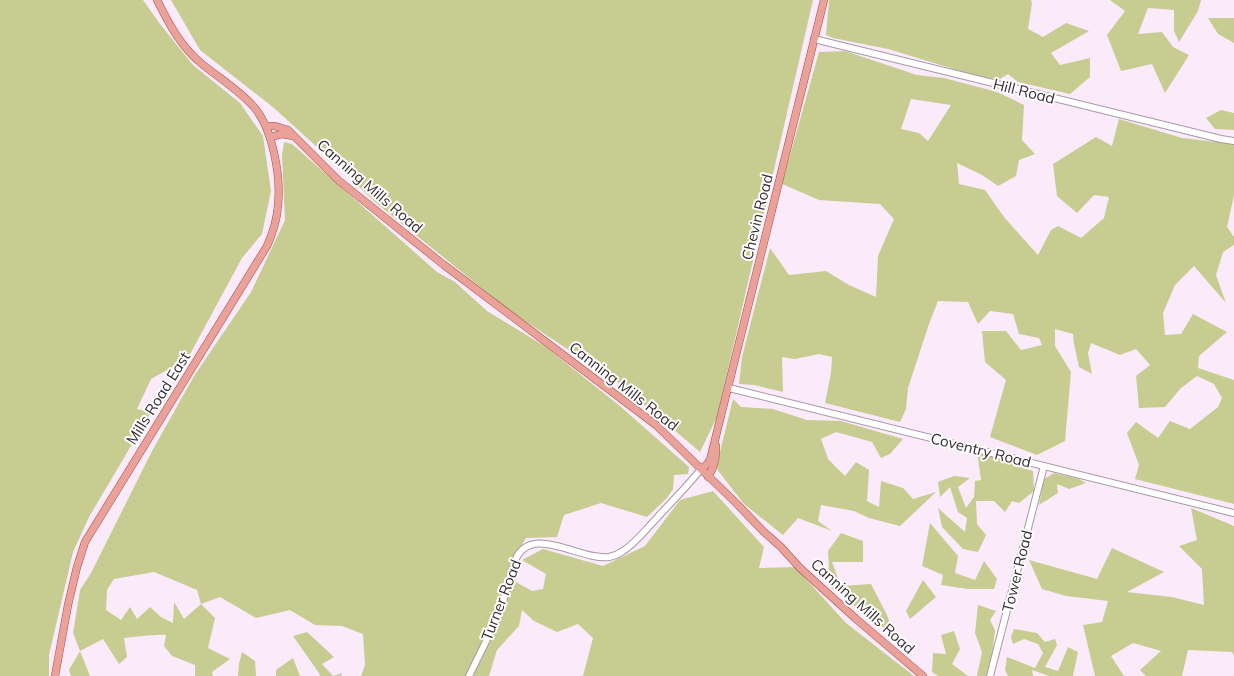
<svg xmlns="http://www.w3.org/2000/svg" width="1234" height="676" font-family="Mulish,sans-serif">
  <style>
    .green { fill: #c7cd91; fill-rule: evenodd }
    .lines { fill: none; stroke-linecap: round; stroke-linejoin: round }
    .minor-casing { stroke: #a698a6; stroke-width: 8 }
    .major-casing { stroke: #a1514a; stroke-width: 8 }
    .minor { stroke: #fff; stroke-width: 6 }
    .major { stroke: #e9a19a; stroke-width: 7 }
    .labels { text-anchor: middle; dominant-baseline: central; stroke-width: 4; stroke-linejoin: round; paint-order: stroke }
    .street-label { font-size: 15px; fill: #352f35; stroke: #fdfdfd }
  </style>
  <rect width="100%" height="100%" fill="#faeafa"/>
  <g class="green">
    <path d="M0 0H143L160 24 193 65 240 103 263 136 271 191 262 234 242 258 188 358 151 379 137 409 151 412 89 517 73 552 49 655V676H0Z"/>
    <path d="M171 0H813L717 417 700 452 620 384 510 311 375 202 330 159 274 108 200 50Z"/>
    <path d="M829 0H1031L1032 3 1028 29 1043 37 1066 23 1089 31 1051 53 1060 65 1090 58V77L1070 94 1018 82 1008 74 1000 79 980 77 888 49 833 38 826 35Z"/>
    <path d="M1110 0H1201L1198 11 1179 42 1174 31V10L1148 8 1138 34 1162 32 1173 47 1189 55 1165 93 1152 64 1121 71 1107 35 1125 11Z"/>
    <path d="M1208 18H1234V43L1218 34Z"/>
    <path d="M845 51 917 75 944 78 997 92 1024 105 1022 140 1035 154 1019 160 1016 176 998 186 982 175 957 163 959 184 985 190 1004 217 1038 255 1051 230 1058 226 1081 238 1104 218 1109 197 1094 195 1077 213 1057 196 1053 164 1096 137 1112 146 1119 119 1182 138 1234 144V195L1227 227 1234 237V245L1223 252 1216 275 1226 303 1194 266 1175 285 1163 313 1165 335 1181 334 1193 314 1227 332 1199 356 1198 368 1234 380V504L1135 479 1139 465 1127 433 1136 422 1158 438 1170 421 1190 429 1218 407 1222 398 1214 384 1197 376 1181 388 1165 407 1139 408 1136 376 1150 365 1136 349 1120 355 1091 343 1088 353 1092 374 1079 367 1074 344 1073 334 1055 329V346L1071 372 1065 441 1037 455 990 437 1006 380 985 362 982 331H1006L1021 350 1042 345 1039 338 1019 334 1013 314 990 311 978 324 968 302 938 301 929 324 908 388 906 409 900 422 825 403 831 373 832 357 819 354 795 359 782 357 783 392 754 385 739 384 742 357 770 248 789 275 826 271 849 285 876 297 878 256 894 219 880 204 819 200 782 184 819 52ZM911 99 951 105 928 141 919 133 901 129Z"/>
    <path d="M1221 110 1234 113V130L1215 129 1206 118Z"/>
    <path d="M284 142 292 144 437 272 455 282 487 311 546 347 621 407 689 467 688 474 674 475 673 489 667 498 647 517 601 503 564 515 557 537 526 538 514 557 516 582 532 591 543 589 546 574 522 560 543 549 603 566 645 546 680 500 713 491 764 547 759 568 795 567 846 623 914 676H583L593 638 578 624 557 632 534 621 522 610 519 626 497 650 489 676H361L365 665 363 634 342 626 315 625 290 610 256 618 220 597 201 604 215 618 208 648 230 659 212 672 213 676H195V665L172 656 164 646 166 635C152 634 138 637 124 638L127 657 119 664 103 639 80 651 90 676H71L69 670 80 651 73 633 80 590 91 573 152 451 194 376 251 292 285 220 282 155ZM154 572 197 590 201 604 184 619 174 602 173 623 161 617 150 607 137 619 130 607 121 620 106 610 107 590 114 579Z"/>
    <path d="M733 399 741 407 773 409 807 420 841 421 903 439 890 454 881 458 872 442 836 432 821 439 828 459 845 476 856 462 869 470 867 501 879 507 881 481 903 488 913 499 936 492 900 526 869 518 854 511 821 505 818 521 832 531 798 518 783 535 744 504 716 468Z"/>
    <path d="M977 451 1033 471 1034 491 1019 503 1012 501 1005 512 994 501H976L977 524 986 535 978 552 963 549 942 527 938 508 965 532 967 518 958 512 950 487 940 497 938 482 954 476 970 478 958 487 966 508 974 497 975 481 981 480Z"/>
    <path d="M1054 473 1079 479 1086 483 1069 489 1057 484 1058 493 1039 505 1044 479Z"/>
    <path d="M1191 508 1234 526V656L1232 652 1188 650 1182 676H1146L1140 670 1161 651 1133 643 1111 656 1124 676H1095L1083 625 1102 622 1108 601 1066 596 1042 589 1029 560 1097 579 1112 548 1164 572 1127 592 1172 597 1204 605 1202 569 1179 546 1197 540Z"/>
    <path d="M930 523 958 556 955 573 975 580 984 561 997 579 994 589H968L941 585 943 575 922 566Z"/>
    <path d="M841 533 863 541V562H832L841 586 871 584 887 615 894 636 830 587 828 551Z"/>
    <path d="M923 580 936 597 910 619 906 611Z"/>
    <path d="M978 605 996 611 990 620 995 630 991 665 987 676H977L982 652 975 633Z"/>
    <path d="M1014 629 1037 633 1045 642 1055 639 1057 645 1045 667 1058 671 1068 647 1078 652 1073 676H1049L1032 670 1033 676H1008L1005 670 1007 657 1035 668 1043 653 1038 644 1024 639 1013 644 1011 637Z"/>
    <path d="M954 631 960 649 952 664 968 676H938L932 672 933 653 946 654 941 635Z"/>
    <path d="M307 632 334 657 322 664 333 676 342 673 341 676H320L319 673 293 636Z"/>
    <path d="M242 652 255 661 256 676H238L239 664Z"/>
    <path d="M293 658 300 676H276V670Z"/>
  </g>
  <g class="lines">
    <g class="minor-casing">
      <g id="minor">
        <path d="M814 39 1221 139 1234 141"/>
        <path d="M729 388 1234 513"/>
        <path d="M469 676 499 615 515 561C530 522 580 561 609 557 614 556 619 554 623 551 636 543 645 530 656 519 671 502 687 487 701 469"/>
        <path d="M990 676 1044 466"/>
      </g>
    </g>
    <g class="major-casing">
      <g id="major">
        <path d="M266 126H275L288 130 338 180 444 265 656 425 737 504 764 532 781 547 800 568 855 618 923 676"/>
        <path d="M270 137 282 134 293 136"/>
        <path d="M701 469 707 464 710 460 824 0"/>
        <path d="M708 477C715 466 716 458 716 446"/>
        <path d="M55 676 68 605 77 567 85 542 267 246C273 233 277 220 278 205 281 177 273 129 254 107 239 90 219 78 202 64 181 47 169 24 157 0"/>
      </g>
    </g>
    <use href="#minor" class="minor"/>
    <use href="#major" class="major"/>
  </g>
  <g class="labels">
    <g class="street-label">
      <text transform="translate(1024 91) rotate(14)">Hill Road</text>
      <text transform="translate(370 186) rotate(41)">Canning Mills Road</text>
      <text transform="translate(757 217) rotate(-76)">Chevin Road</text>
      <text transform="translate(624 386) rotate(38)">Canning Mills Road</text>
      <text transform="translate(158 398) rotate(-58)">Mills Road East</text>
      <text transform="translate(981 450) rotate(14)">Coventry Road</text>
      <text transform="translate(1017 571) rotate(-76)">Tower Road</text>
      <text transform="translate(501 600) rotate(-69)">Turner Road</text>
      <text transform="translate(863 606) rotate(42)">Canning Mills Road</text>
    </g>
  </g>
</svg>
